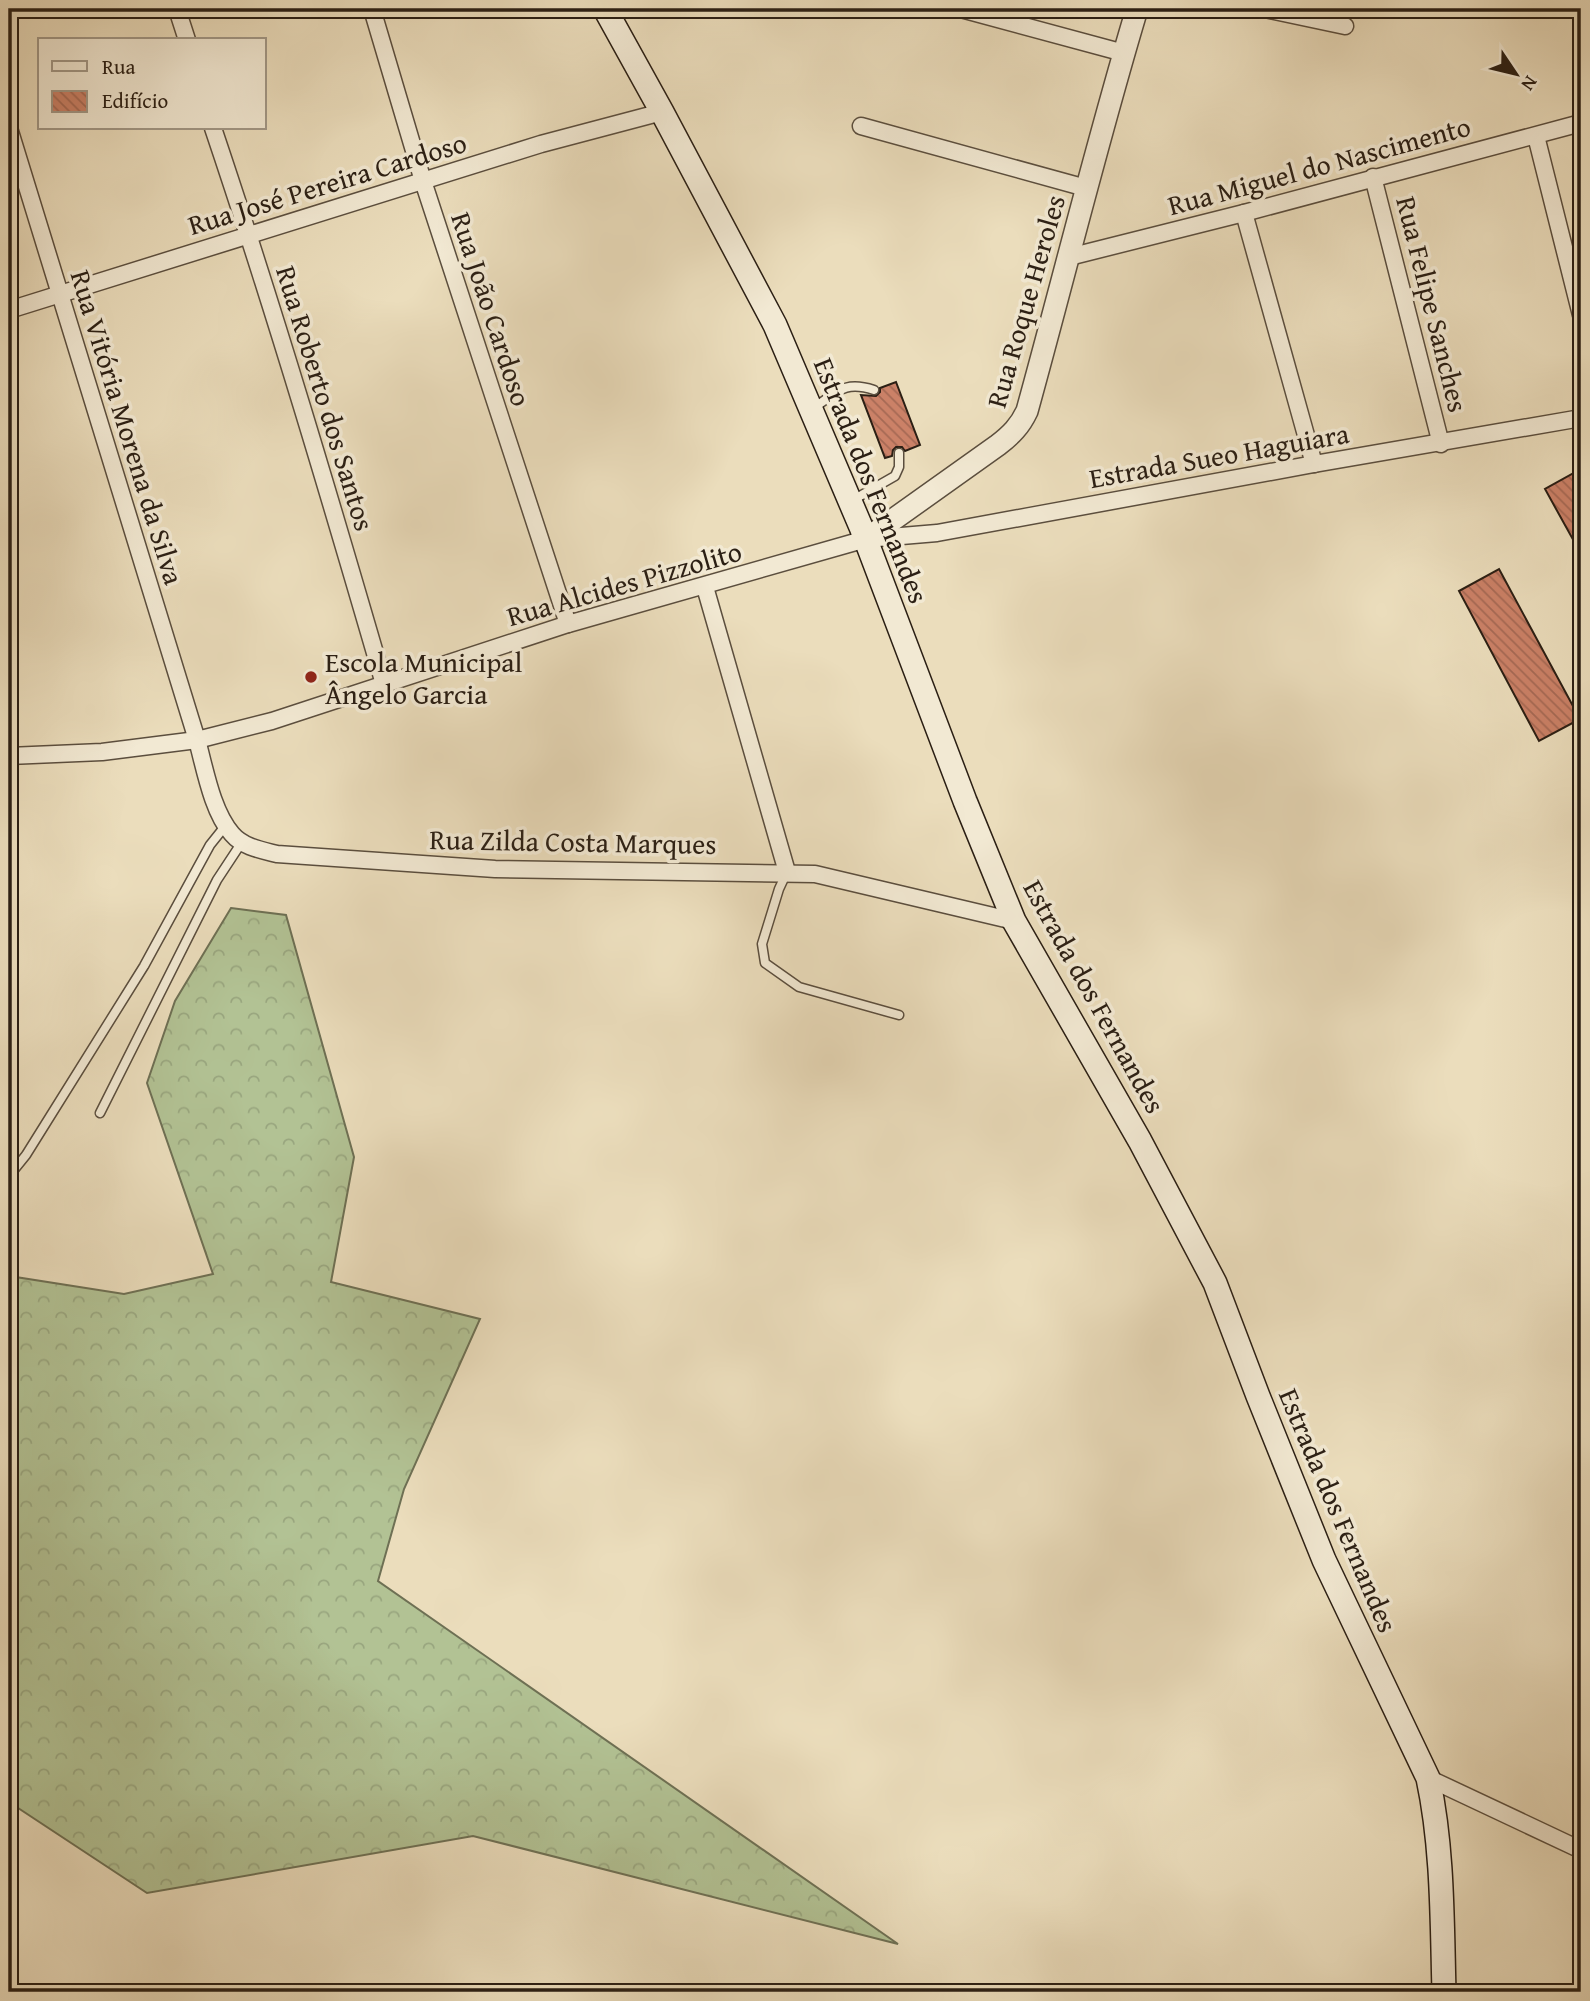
<svg xmlns="http://www.w3.org/2000/svg" width="1590" height="2001" font-family="'Gentium Book Plus',serif">
  <style>
    .forest { fill: url(#forest-crowns); stroke: #6e7054; stroke-width: 2 }
    .building { fill: url(#building-back-hatch); stroke: #2b1f14; stroke-width: 2 }
    .lines { fill: none; stroke-linecap: round; stroke-linejoin: round }
    .service-casing { stroke: #5b4e3e; stroke-width: 11 }
    .minor-casing { stroke: #5b4e3e; stroke-width: 19 }
    .tertiary-casing { stroke: #5b4e3e; stroke-width: 24 }
    .secondary-casing { stroke: #2b1f14; stroke-width: 26 }
    .service { stroke: #f2e9d3; stroke-width: 8 }
    .minor { stroke: #f2e9d3; stroke-width: 16 }
    .tertiary { stroke: #f2e9d3; stroke-width: 21 }
    .secondary { stroke: #f2e9d3; stroke-width: 23 }
    .poi-dot { fill: #8f2418; stroke: #f2e9d3; stroke-width: 2.5 }
    .labels { text-anchor: middle; dominant-baseline: central; stroke-width: 7; stroke-linejoin: round; paint-order: stroke }
    .street-label { font-size: 28px; fill: #2b1f14; stroke: #f2e9d3 }
    .poi-label { font-size: 28px; fill: #2b1f14; stroke: #f2e9d3; text-anchor: start }
  </style>
  <defs>
    <pattern id="forest-crowns" width="20" height="18" patternUnits="userSpaceOnUse" patternTransform="scale(1.75)"><rect width="20" height="18" fill="#b2c294"/><path d="M2 6a3 3 0 1 1 6 0M12 15a3 3 0 1 1 6 0" fill="none" stroke="#99a67f"/></pattern>
    <pattern id="building-back-hatch" width="6" height="6" patternUnits="userSpaceOnUse" patternTransform="scale(1.75)"><rect width="6" height="6" fill="#cb8167"/><path d="M-1 5l2 2M0 0l6 6M5-1l2 2" fill="none" stroke="#a56954"/></pattern>
  </defs>
  <rect width="100%" height="100%" fill="#ebddbc"/>
  <filter id="stains"><feTurbulence type="fractalNoise" baseFrequency=".00286" numOctaves="4"/><feColorMatrix values="0 0 0 0 .2 0 0 0 0 .09 0 0 0 0 .02 0 0 0 .5 -.17"/></filter>
  <radialGradient id="worn" r=".72"><stop offset=".6" stop-color="#630" stop-opacity="0"/><stop offset="1" stop-color="#630" stop-opacity=".3"/></radialGradient>
  <path class="forest" d="M231 908 286 915 354 1157 331 1282 480 1319 404 1489 378 1581 898 1944 473 1836 147 1893 9 1802V1276L124 1294 213 1274 147 1083 175 1001Z"/>
  <g class="building">
    <path d="M896 382 920 445 905 451 902 447H896L893 450 892 456 885 458 861 395 876 396 880 392V388Z"/>
    <path d="M1581 469V554L1545 489Z"/>
    <path d="M1499 569 1580 719 1539 741 1459 591Z"/>
  </g>
  <g class="lines">
    <g class="service-casing">
      <g id="service">
        <path d="M812 409C837 393 843 380 874 390"/>
        <path d="M853 500 895 476 899 467V453"/>
        <path d="M786 874 779 889 762 944 765 963 799 987 899 1015"/>
        <path d="M100 1113 217 880 242 842"/>
        <path d="M9 1176 26 1155 144 966 210 845 226 825"/>
      </g>
    </g>
    <g class="minor-casing">
      <g id="minor">
        <path d="M177 9 187 40"/>
        <path d="M372 9 423 181 568 624"/>
        <path d="M961 9 1124 53"/>
        <path d="M1265 9 1345 26"/>
        <path d="M861 126 1086 188"/>
        <path d="M9 128 197 740C205 769 212 811 232 834 243 847 261 850 277 854L495 869 815 874 1014 921"/>
        <path d="M213 128C275 312 330 498 384 684"/>
        <path d="M1536 136 1581 315"/>
        <path d="M1373 177 1441 444"/>
        <path d="M1244 213 1314 464"/>
        <path d="M1069 257 1244 213 1581 123"/>
        <path d="M9 310 541 144 662 112"/>
        <path d="M705 587 787 872"/>
        <path d="M9 756 102 752 197 740 272 721 568 624 866 539 937 533 1314 464 1581 418"/>
        <path d="M1428 1778 1581 1850"/>
      </g>
    </g>
    <g class="tertiary-casing">
      <path id="tertiary" d="M866 539 998 445C1011 435 1020 426 1027 411 1064 277 1097 142 1137 9"/>
    </g>
    <g class="secondary-casing">
      <path id="secondary" d="M605 9 662 112 775 325 861 527 965 801 1014 921 1140 1141 1215 1283 1258 1396 1324 1560 1428 1778C1443 1848 1442 1921 1444 1992"/>
    </g>
    <use href="#service" class="service"/>
    <use href="#minor" class="minor"/>
    <use href="#tertiary" class="tertiary"/>
    <use href="#secondary" class="secondary"/>
  </g>
  <circle class="poi-dot" cx="311" cy="677" r="7"/>
  <g class="labels">
    <g class="street-label">
      <text transform="translate(1319 165) rotate(-15)">Rua Miguel do Nascimento</text>
      <text transform="translate(327 183) rotate(-17)">Rua José Pereira Cardoso</text>
      <text transform="translate(1025 301) rotate(-74)">Rua Roque Heroles</text>
      <text transform="translate(1433 304) rotate(76)">Rua Felipe Sanches</text>
      <text transform="translate(492 309) rotate(72)">Rua João Cardoso</text>
      <text transform="translate(326 398) rotate(73)">Rua Roberto dos Santos</text>
      <text transform="translate(128 427) rotate(73)">Rua Vitória Morena da Silva</text>
      <text transform="translate(1219 455) rotate(-10)">Estrada Sueo Haguiara</text>
      <text transform="translate(872 480) rotate(68)">Estrada dos Fernandes</text>
      <text transform="translate(624 583) rotate(-16)">Rua Alcides Pizzolito</text>
      <text transform="translate(573 841) rotate(1)">Rua Zilda Costa Marques</text>
      <text transform="translate(1095 996) rotate(61)">Estrada dos Fernandes</text>
      <text transform="translate(1339 1510) rotate(67)">Estrada dos Fernandes</text>
    </g>
    <g class="poi-label">
      <text x="325" y="661">Escola Municipal<tspan x="325" dy="32">Ângelo Garcia</tspan></text>
    </g>
  </g>
  <rect width="1590" height="2001" fill="none" stroke="#ebddbc" stroke-width="35"/>
  <rect x="10" y="10" width="1569" height="1980" fill="none" stroke="#2b1f14" stroke-width="3.5"/>
  <rect x="18" y="18" width="1555" height="1966" fill="none" stroke="#2b1f14" stroke-width="2"/>
  <rect x="38" y="38" width="228" height="91" fill="#f2e9d3" stroke="#a29887" stroke-width="2"/>
  <rect x="52" y="61" width="35" height="10" fill="#f2e9d3" stroke="#a29887" stroke-width="2"/>
  <text x="102" y="74" font-size="21" fill="#2b1f14">Rua</text>
  <rect x="52" y="91" width="35" height="21" fill="url(#building-back-hatch)" stroke="#a29887" stroke-width="2"/>
  <text x="102" y="108" font-size="21" fill="#2b1f14">Edifício</text>
  <g transform="translate(1516 74) rotate(125)" stroke="#f2e9d3" stroke-width="5" paint-order="stroke">
  <path d="M0-5L12 26L0 18L-12 26Z" fill="#2b1f14"/>
  <text y="-10" font-size="19" font-weight="bold" text-anchor="middle" fill="#2b1f14">N</text>
  </g>
  <rect width="100%" height="100%" filter="url(#stains)"/>
  <rect width="100%" height="100%" fill="url(#worn)"/>
</svg>
